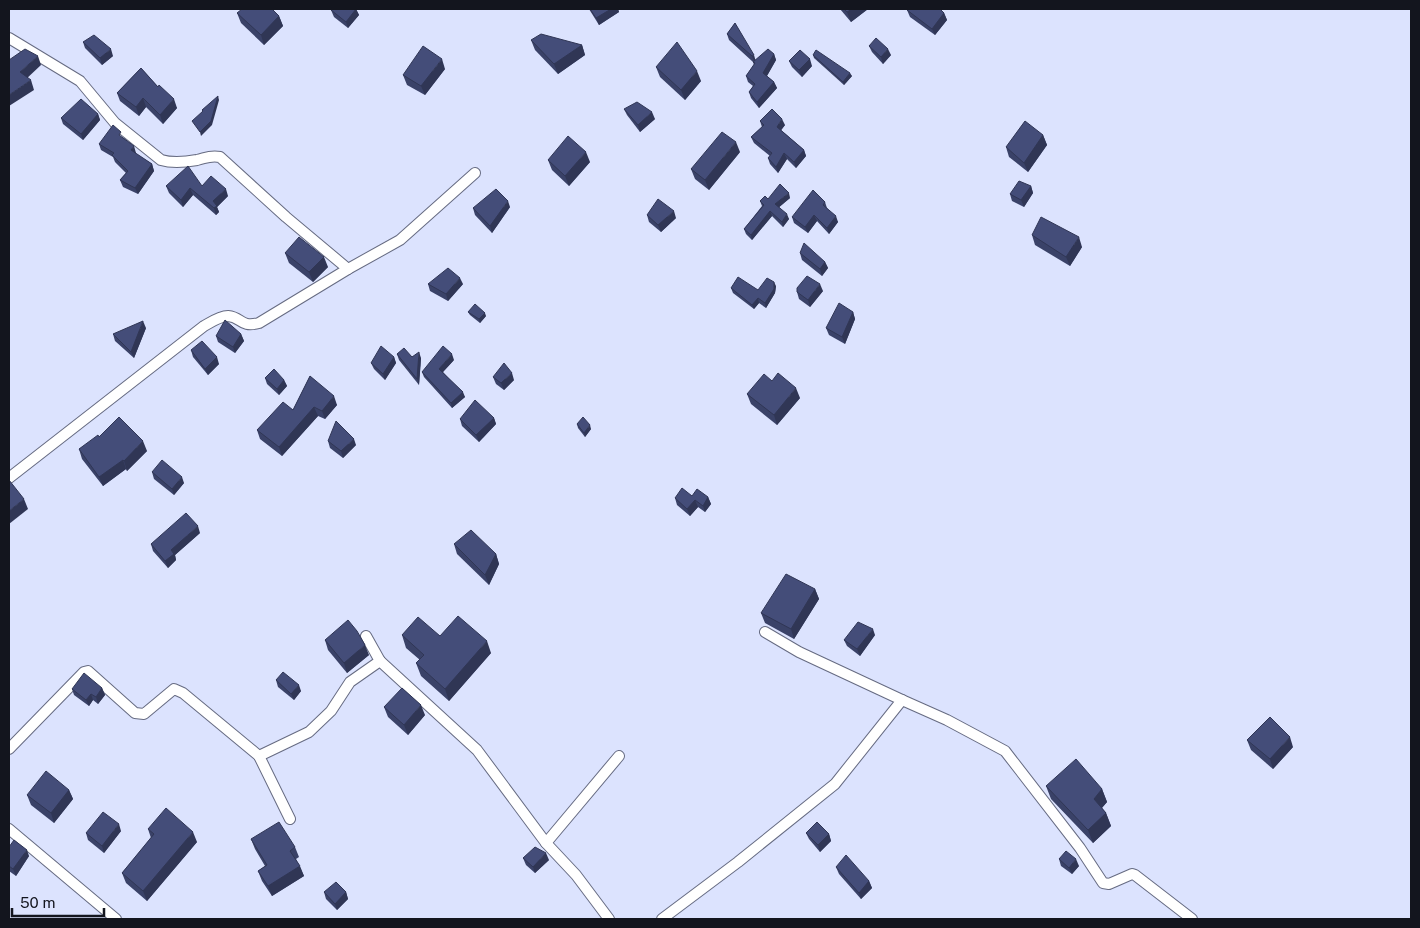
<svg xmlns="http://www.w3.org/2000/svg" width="1420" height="928" font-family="'Public Sans',sans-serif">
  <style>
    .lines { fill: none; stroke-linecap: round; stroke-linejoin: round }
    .street-casing { stroke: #666b82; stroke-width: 12 }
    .street { stroke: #fff; stroke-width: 10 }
    .wall { fill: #3a4268 }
    .shaded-wall { fill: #303655 }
    .building { fill: #444d79; stroke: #303655 }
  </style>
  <rect width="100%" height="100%" fill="#dce3fe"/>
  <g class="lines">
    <g class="street-casing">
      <g id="street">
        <path d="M9 38 80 81 115 123 161 160C171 163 186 162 197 160 206 158 210 155 220 157L286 217 348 269"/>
        <path d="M9 478 204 326C211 322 220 316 228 316 242 317 240 328 259 323L348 269 400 240 475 173"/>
        <path d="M380 661 477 750 546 843 576 875 609 919"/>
        <path d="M902 700 947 720 1005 751 1080 848 1103 883 1109 884 1132 874 1135 875 1192 919"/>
        <path d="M9 749 84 672 88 671 135 713 144 714 174 689 183 693 259 756 290 819"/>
        <path d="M259 756 309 732 331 711 350 682 380 661 366 636"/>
        <path d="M9 829 116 919"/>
        <path d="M546 843 619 756"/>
        <path d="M662 919 738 862 835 784 902 700 799 652 765 632"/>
      </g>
    </g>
    <use href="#street" class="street"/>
  </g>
  <g class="wall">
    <path d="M332 9H356L359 15 348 28 334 17 331 10Z"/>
    <path d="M589 9H618L619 12 599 25Z"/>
    <path d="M840 9H868L851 22Z"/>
    <path d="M907 10 944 13 947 20 935 35 910 17Z"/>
    <path d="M237 13 279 16 283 26 264 45 241 23Z"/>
    <path d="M735 23 755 60 774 54 776 60 767 76 774 82 777 88 759 108 751 98 749 92 753 86 748 82 746 76 754 65 753 62 729 40 727 34Z"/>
    <path d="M531 40 582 45 585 55 558 74 535 50Z"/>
    <path d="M83 42 113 56 102 65 85 48Z"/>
    <path d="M869 46 891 55 883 64 872 52Z"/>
    <path d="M813 55 852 76 844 85 814 58Z"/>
    <path d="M789 61 812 66 802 77 792 67Z"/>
    <path d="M656 67 701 81 685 100 660 77Z"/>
    <path d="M141 68 177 108 163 124 146 107 139 116 120 101 117 93Z"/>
    <path d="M445 69 425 95 407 85 403 75Z"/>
    <path d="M624 109 655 119 640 132 627 115Z"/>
    <path d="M98 114 100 120 83 140 63 124 61 118Z"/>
    <path d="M760 121 785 125 781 130 804 150 806 156 796 168 787 159 778 173 770 164 768 158 770 156 754 143 751 137 762 127Z"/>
    <path d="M1043 135 1047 145 1028 172 1009 157 1006 147Z"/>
    <path d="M124 138 136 153V154L152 164 154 171 138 194 123 187 120 180 126 173 115 162 113 157 101 150 99 144Z"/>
    <path d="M740 152 709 190 695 179 691 169Z"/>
    <path d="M548 160 590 162 569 186 552 170Z"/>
    <path d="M166 186H202L228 196 217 207 219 212 216 215 193 195 183 207 169 193Z"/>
    <path d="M1031 186 1033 193 1024 207 1012 201 1010 194Z"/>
    <path d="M790 198 779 207 789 219 783 227 772 216 752 240 746 234 744 229 762 206 760 201 768 199Z"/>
    <path d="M825 202 827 208 838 222 829 234 817 221 808 233 794 223 792 217Z"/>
    <path d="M510 207 492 233 475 215 473 208Z"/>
    <path d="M647 215 676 218 661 232 649 222Z"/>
    <path d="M1032 235 1082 247 1070 266 1035 245Z"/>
    <path d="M285 253 328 267 313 282 289 263Z"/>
    <path d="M800 253 825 262 828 268 822 276 802 260Z"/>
    <path d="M428 284H463L448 301 430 291Z"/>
    <path d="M776 286 775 293 766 308 759 303 754 309 733 293 731 288 758 290Z"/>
    <path d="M823 291 810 307 799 299 797 292Z"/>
    <path d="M468 312 486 316 480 323 470 315Z"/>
    <path d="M853 312 855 319 845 344 829 335 826 328Z"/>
    <path d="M146 328 134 358 115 341 113 334Z"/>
    <path d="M241 334 244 341 235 353 218 342 216 336Z"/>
    <path d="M191 350 219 364 208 375 193 357Z"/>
    <path d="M397 354 421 358 419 385 399 360Z"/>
    <path d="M394 357 396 363 385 380 374 369 371 363Z"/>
    <path d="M454 360 443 372 465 397 452 408 424 377 422 372Z"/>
    <path d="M310 376 337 405 325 419 318 416 282 456 260 439 257 430 293 410Z"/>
    <path d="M493 377 514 380 504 390 496 384Z"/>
    <path d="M265 378 284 380 287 386 279 395 267 384Z"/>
    <path d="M747 394 800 398 777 425 751 404Z"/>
    <path d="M494 418 496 424 479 442 462 426 460 419Z"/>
    <path d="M577 424 591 429 585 437 578 428Z"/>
    <path d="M99 437 147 451 127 471 126 469 103 486 82 459 79 449Z"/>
    <path d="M328 441 356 445 343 458 330 448Z"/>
    <path d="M152 472 184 483 174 495 154 479Z"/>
    <path d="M708 497 711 504 705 512 698 507 690 516 677 505 675 498Z"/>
    <path d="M200 533 175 555 176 560 168 568 153 551 151 544Z"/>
    <path d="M454 544 496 554 499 564 489 585 457 554Z"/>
    <path d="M815 589 819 599 794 639 765 623 761 613Z"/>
    <path d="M402 635 440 636 491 653 449 701 421 676 416 663 420 660 406 648Z"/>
    <path d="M875 635 860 656 847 646 844 640Z"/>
    <path d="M325 640 369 655 347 673 328 650Z"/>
    <path d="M276 680 301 691 294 700 278 687Z"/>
    <path d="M102 688 105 695 98 704 93 700 89 706 74 695 72 689Z"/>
    <path d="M384 707 425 715 408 735 388 717Z"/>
    <path d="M1247 740 1293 747 1273 769 1251 750Z"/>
    <path d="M1046 786 1102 789 1107 802 1102 808 1106 813 1111 826 1093 843 1051 799Z"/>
    <path d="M69 790 73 799 54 823 31 805 27 795Z"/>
    <path d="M148 829 197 842 147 901 126 883 122 873 151 838Z"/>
    <path d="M121 831 104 853 88 840 86 833Z"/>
    <path d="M806 833 829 834 831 841 820 852 809 839Z"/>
    <path d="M251 839 295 847 299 857 296 859 304 876 272 896 262 881 258 871 265 866 255 849Z"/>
    <path d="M9 847 29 856 16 876 9 871Z"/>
    <path d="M523 858 549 860 535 873 526 865Z"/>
    <path d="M1059 859 1079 866 1072 874 1061 866Z"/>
    <path d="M836 867 869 881 872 888 861 899 839 874Z"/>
    <path d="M324 892H346L348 899 337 910 326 899Z"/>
  </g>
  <g class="shaded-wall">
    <path d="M356 9 359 15 348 28 346 22Z"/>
    <path d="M611 9H618L619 12 599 25 596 18Z"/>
    <path d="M852 9H868L851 22 847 12Z"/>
    <path d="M944 13 947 20 935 35 932 29Z"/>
    <path d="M279 16 283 26 264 45 261 35Z"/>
    <path d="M582 45 585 55 558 74 554 64Z"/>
    <path d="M111 49 113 56 102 65 100 58Z"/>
    <path d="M888 49 891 55 883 64 881 57Z"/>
    <path d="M774 54 776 60 765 79 763 73Z"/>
    <path d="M754 55 756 62 755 63 752 56Z"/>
    <path d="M38 56 41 65 24 81 20 72Z"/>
    <path d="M442 59 445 69 425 95 421 86Z"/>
    <path d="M810 59 812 66 802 77 799 70Z"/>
    <path d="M697 71 701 81 685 100 681 90Z"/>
    <path d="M850 73 852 76 844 85 843 82Z"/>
    <path d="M31 80 34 90 9 106V95Z"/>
    <path d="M774 82 777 88 759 108 757 102Z"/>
    <path d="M218 96 219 100 212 125 201 136 200 132Z"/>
    <path d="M143 98 146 107 139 116 136 107Z"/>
    <path d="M174 99 177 108 163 124 160 115Z"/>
    <path d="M652 112 655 119 640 132 638 125Z"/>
    <path d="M98 114 100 120 83 140 81 134Z"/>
    <path d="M782 119 785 125 779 133 777 127Z"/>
    <path d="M1043 135 1047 145 1028 172 1024 163Z"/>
    <path d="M736 142 740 152 709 190 705 180Z"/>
    <path d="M134 146 136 153 133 157 131 150Z"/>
    <path d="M804 150 806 156 796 168 794 162Z"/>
    <path d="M586 152 590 162 569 186 565 176Z"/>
    <path d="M784 153 787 159 778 173 776 167Z"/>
    <path d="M152 164 154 171 138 194 135 188Z"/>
    <path d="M1031 186 1033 193 1024 207 1021 200Z"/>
    <path d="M190 188 193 195 183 207 181 200Z"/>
    <path d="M226 189 228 196 217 207 219 212 216 215 214 208 213 201Z"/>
    <path d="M789 193 790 198 777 209 775 204Z"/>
    <path d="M508 201 510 207 492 233 490 226Z"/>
    <path d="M674 211 676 218 661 232 658 225Z"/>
    <path d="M770 211 772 216 752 240 751 235Z"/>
    <path d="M787 214 789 219 783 227 782 222Z"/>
    <path d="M814 215 817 221 808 233 805 227Z"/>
    <path d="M836 216 838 222 829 234 827 228Z"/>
    <path d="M1079 237 1082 247 1070 266 1066 257Z"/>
    <path d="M324 257 328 267 313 282 309 272Z"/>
    <path d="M825 262 828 268 822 276 820 269Z"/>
    <path d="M460 278 463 284 448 301 446 294Z"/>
    <path d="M774 282 776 286 775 293 766 308 765 303Z"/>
    <path d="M820 284 823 291 810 307 808 300Z"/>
    <path d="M758 298 759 303 754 309 752 305Z"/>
    <path d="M853 312 855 319 845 344 842 337Z"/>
    <path d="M485 313 486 316 480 323 479 319Z"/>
    <path d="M143 321 146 328 134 358 131 352Z"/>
    <path d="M241 334 244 341 235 353 233 347Z"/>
    <path d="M419 352 421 358 419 385 417 379Z"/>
    <path d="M452 354 454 360 441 374 439 369Z"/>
    <path d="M217 357 219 364 208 375 205 369Z"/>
    <path d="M394 357 396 363 385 380 383 374Z"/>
    <path d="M512 373 514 380 504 390 501 383Z"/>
    <path d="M284 380 287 386 279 395 277 389Z"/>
    <path d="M796 388 800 398 777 425 774 415Z"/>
    <path d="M463 392 465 397 452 408 451 403Z"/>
    <path d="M334 396 337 405 325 419 322 411Z"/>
    <path d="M314 407 318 416 282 456 279 447Z"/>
    <path d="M494 418 496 424 479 442 476 435Z"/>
    <path d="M590 425 591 429 585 437 584 433Z"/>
    <path d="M354 439 356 445 343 458 341 451Z"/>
    <path d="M143 441 147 451 127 471 124 461Z"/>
    <path d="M123 460 126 469 103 486 99 477Z"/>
    <path d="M182 477 184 483 174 495 172 489Z"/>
    <path d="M708 497 711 504 705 512 703 506Z"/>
    <path d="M24 499 28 509 9 524V511Z"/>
    <path d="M695 500 698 507 690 516 687 509Z"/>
    <path d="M198 526 200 533 175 555 176 560 168 568 165 561 171 550Z"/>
    <path d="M496 554 499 564 489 585 485 575Z"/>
    <path d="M815 589 819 599 794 639 791 629Z"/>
    <path d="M873 629 875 635 860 656 857 649Z"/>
    <path d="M487 641 491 653 449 701 445 689Z"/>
    <path d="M365 645 369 655 347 673 344 663Z"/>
    <path d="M299 685 301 691 294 700 291 694Z"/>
    <path d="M102 688 105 695 98 704 96 697Z"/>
    <path d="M91 694 93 700 89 706 86 700Z"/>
    <path d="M421 705 425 715 408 735 404 725Z"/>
    <path d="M1290 737 1293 747 1273 769 1270 759Z"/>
    <path d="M1102 789 1107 802 1098 812 1094 799Z"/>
    <path d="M69 790 73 799 54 823 51 813Z"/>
    <path d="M1106 813 1111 826 1093 843 1088 830Z"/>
    <path d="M119 824 121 831 104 853 102 846Z"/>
    <path d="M193 832 197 842 147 901 143 891Z"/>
    <path d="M829 834 831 841 820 852 818 845Z"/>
    <path d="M27 850 29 856 16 876 13 869Z"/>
    <path d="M546 853 549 860 535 873 533 867Z"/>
    <path d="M1076 859 1079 866 1072 874 1069 868Z"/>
    <path d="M300 866 304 876 272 896 268 886Z"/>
    <path d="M869 881 872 888 861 899 859 893Z"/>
    <path d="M346 892 348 899 337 910 335 904Z"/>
  </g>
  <g class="building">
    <path d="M242 9H272L279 16 261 35 237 13Z"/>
    <path d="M332 9H356L346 22 331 10Z"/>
    <path d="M590 9H611L596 18Z"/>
    <path d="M844 9H852L847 12Z"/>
    <path d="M908 9H940L944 13 932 29 907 10Z"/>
    <path d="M735 23 754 55 752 56 727 34Z"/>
    <path d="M541 34 582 45 554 64 531 40Z"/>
    <path d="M94 35 111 49 100 58 83 42Z"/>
    <path d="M876 38 888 49 881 57 869 46Z"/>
    <path d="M677 42 697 71 681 90 656 67Z"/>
    <path d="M423 46 442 59 421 86 403 75Z"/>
    <path d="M25 49 38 56 20 72 31 80 9 95V60Z"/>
    <path d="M768 49 774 54 763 73 774 82 757 102 749 92 755 84 746 76 755 63 753 62Z"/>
    <path d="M800 50 810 59 799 70 789 61Z"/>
    <path d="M816 50 850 73 843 82 813 55Z"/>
    <path d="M141 68 158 87 159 85 174 99 160 115 143 98 136 107 117 93Z"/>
    <path d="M218 96 211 121 200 132 192 121 203 111 202 110Z"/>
    <path d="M81 99 98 114 81 134 61 118Z"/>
    <path d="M637 102 652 112 638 125 624 109Z"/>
    <path d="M772 109 782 119 777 127 804 150 794 162 784 153 776 167 768 158 772 153 751 137 764 125 760 121Z"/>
    <path d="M1025 121 1043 135 1024 163 1006 147Z"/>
    <path d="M113 125 121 132 119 135 134 146 131 150 152 164 135 188 120 180 128 171 112 155 114 153 99 144Z"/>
    <path d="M722 132 736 142 705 180 691 169Z"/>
    <path d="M568 136 586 152 565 176 548 160Z"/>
    <path d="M188 166 202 186 211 176 226 189 213 201 217 206 214 208 190 188 181 200 166 186Z"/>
    <path d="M1019 181 1031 186 1021 200 1010 194Z"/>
    <path d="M780 184 789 193 775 204 787 214 782 222 770 211 751 235 744 229 764 205 760 201 765 196 768 199Z"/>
    <path d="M496 189 508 201 490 226 473 208Z"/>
    <path d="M813 190 825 202 823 205 836 216 827 228 814 215 805 227 792 217Z"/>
    <path d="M658 199 674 211 658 225 647 215Z"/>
    <path d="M1041 217 1079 237 1066 257 1032 235Z"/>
    <path d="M299 237 324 257 309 272 285 253Z"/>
    <path d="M804 243 825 262 820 269 800 253Z"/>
    <path d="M448 268 460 278 446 294 428 284Z"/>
    <path d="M807 276 820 284 808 300 797 292V288Z"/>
    <path d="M738 277 758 290 767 278 774 282V289L765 303 758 298 752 305 731 288Z"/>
    <path d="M839 303 853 312 842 337 826 328Z"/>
    <path d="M475 304 485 313 479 319 468 312Z"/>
    <path d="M225 320 241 334 233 347 216 336Z"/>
    <path d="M143 321 131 352 113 334Z"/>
    <path d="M202 341 217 357 205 369 191 350Z"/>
    <path d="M381 346 394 357 383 374 371 363Z"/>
    <path d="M443 346 452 354 439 369 463 392 451 403 422 372Z"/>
    <path d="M404 348 412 357 419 352 417 379 397 354Z"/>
    <path d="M504 363 512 373 501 383 493 377Z"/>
    <path d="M274 369 284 380 277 389 265 378Z"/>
    <path d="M778 373 796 388 774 415 747 394 764 374 772 381Z"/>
    <path d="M310 376 334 396 322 411 314 407 279 447 257 430 283 402 293 410Z"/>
    <path d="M475 400 494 418 476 435 460 419Z"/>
    <path d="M119 417 143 441 124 461 123 460 99 477 79 449 98 435 99 437Z"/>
    <path d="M583 417 590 425 584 433 577 424Z"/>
    <path d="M336 421 354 439 341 451 328 441Z"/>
    <path d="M162 460 182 477 172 489 152 472Z"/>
    <path d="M9 480 24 499 9 511Z"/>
    <path d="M682 488 692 496 697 489 708 497 703 506 695 500 687 509 675 498Z"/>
    <path d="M186 513 198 526 171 550 174 554 165 561 151 544Z"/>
    <path d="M471 530 496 554 485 575 454 544Z"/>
    <path d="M786 574 815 589 791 629 761 613Z"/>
    <path d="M458 616 487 641 445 689 416 663 424 655 402 635 418 617 440 636Z"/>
    <path d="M348 620 357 631 365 645 344 663 325 640Z"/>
    <path d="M858 622 873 629 857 649 844 640Z"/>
    <path d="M283 672 299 685 291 694 276 680Z"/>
    <path d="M84 673 102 688 96 697 91 694 86 700 72 689Z"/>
    <path d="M402 688 421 705 404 725 384 707Z"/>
    <path d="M1270 717 1290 737 1270 759 1247 740Z"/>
    <path d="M1076 759 1102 789 1094 799 1106 813 1088 830 1046 786Z"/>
    <path d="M46 771 69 790 51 813 27 795Z"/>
    <path d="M166 808 193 832 143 891 122 873 154 834 148 829Z"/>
    <path d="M103 812 119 824 102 846 86 833Z"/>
    <path d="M279 822 295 847 290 851 300 866 268 886 258 871 267 865 251 839Z"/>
    <path d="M817 822 829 834 818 845 806 833Z"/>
    <path d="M14 840 27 850 13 869 9 866V847Z"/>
    <path d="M535 847 546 853 533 867 523 858Z"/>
    <path d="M1066 851 1076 859 1069 868 1059 859Z"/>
    <path d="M846 855 869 881 859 893 836 867Z"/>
    <path d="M336 882 346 892 335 904 324 892Z"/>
  </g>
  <rect width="1420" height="928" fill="none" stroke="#13151e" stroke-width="20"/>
  <path d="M12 908v8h92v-8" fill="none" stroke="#13151e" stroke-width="2.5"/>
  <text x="20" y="908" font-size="15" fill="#13151e" stroke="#dce3fe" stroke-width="4" paint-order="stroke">50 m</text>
</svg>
